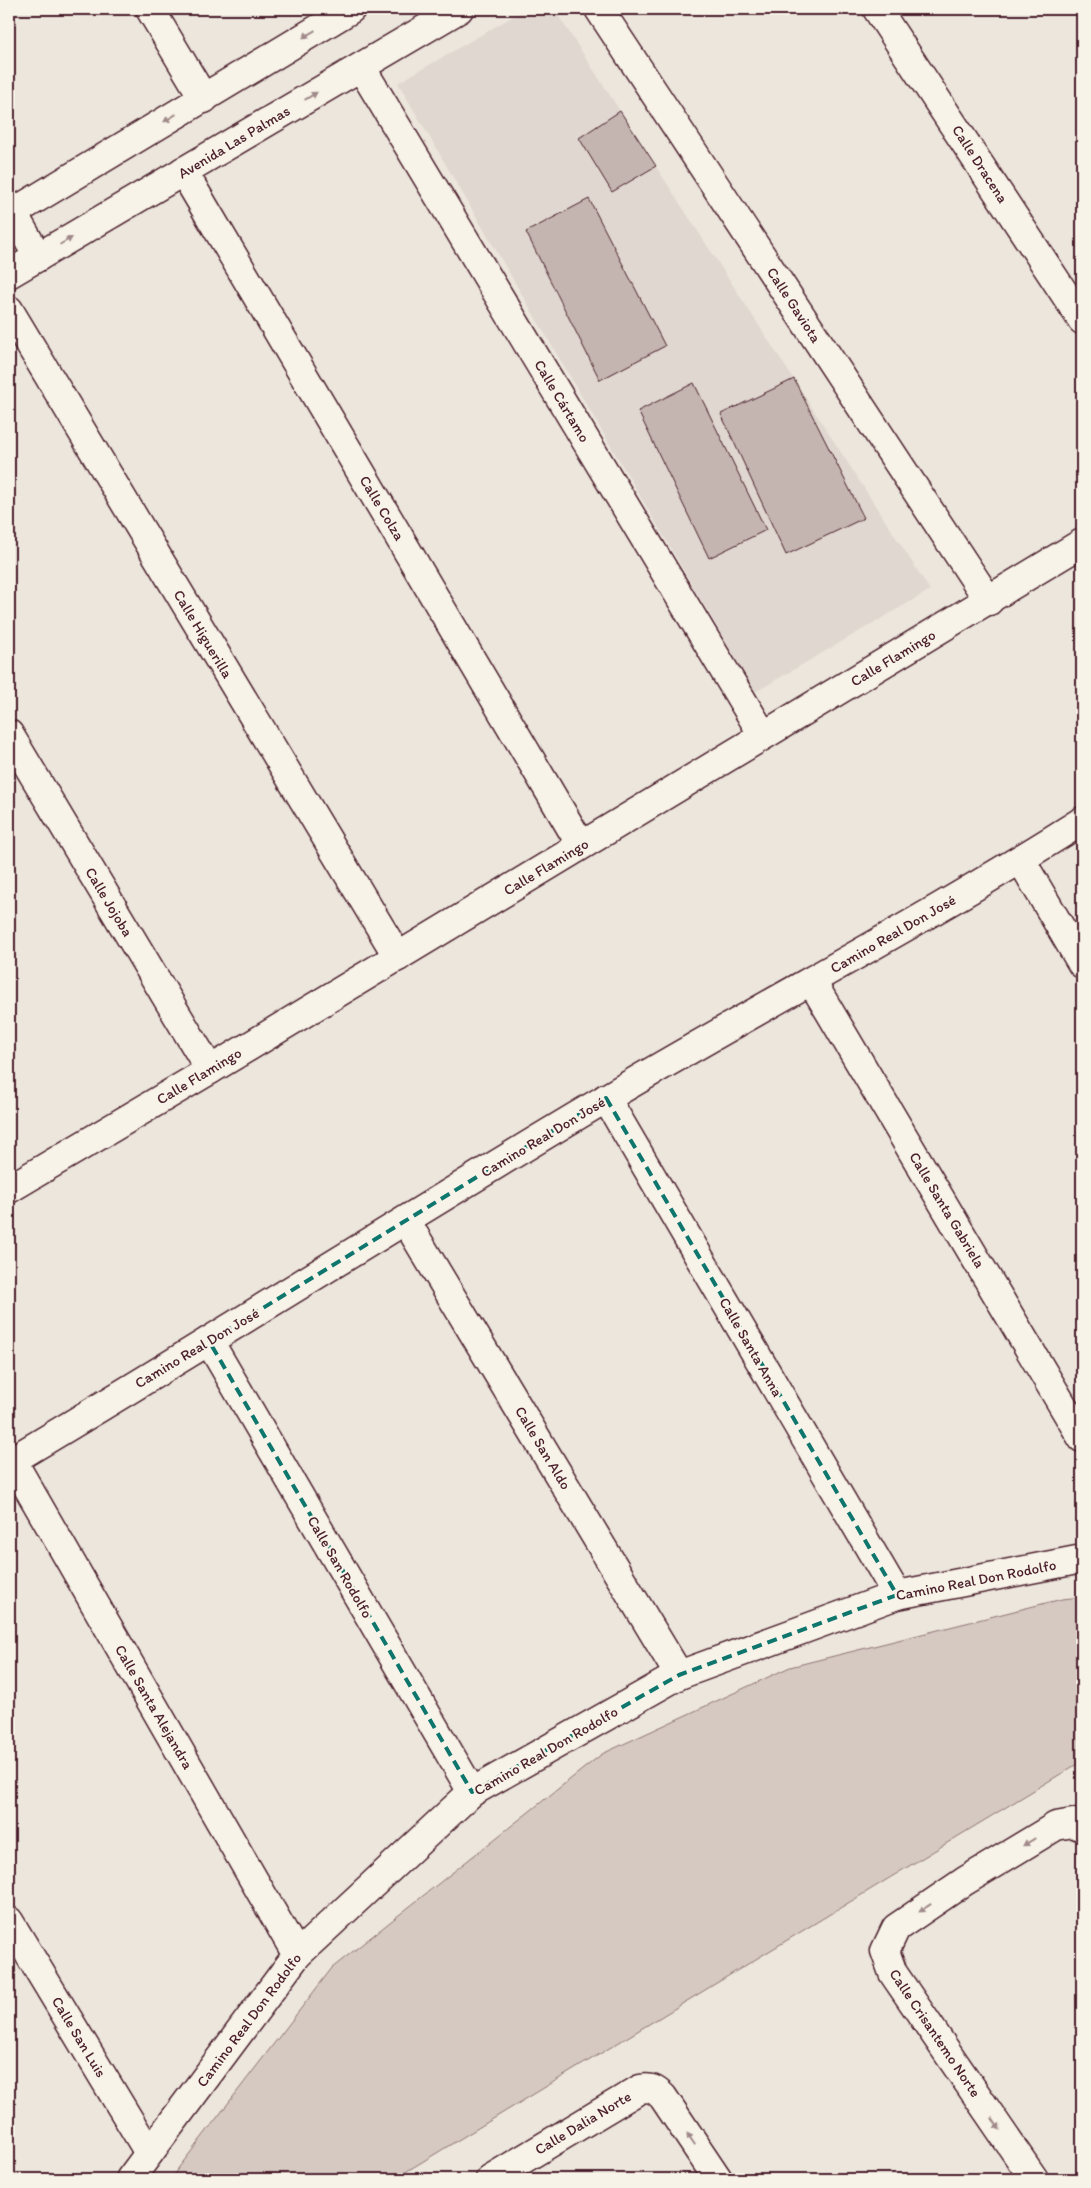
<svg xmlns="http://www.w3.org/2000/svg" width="1091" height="2188" font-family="Itim,sans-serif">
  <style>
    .built { fill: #e0d7d0 }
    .green { fill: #d5c9c2; stroke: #907476 }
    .building { fill: #c4b5b0; stroke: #4a1f2b }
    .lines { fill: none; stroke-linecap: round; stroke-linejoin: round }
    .street-casing { stroke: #4a1f2b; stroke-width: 31 }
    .secondary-casing { stroke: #4a1f2b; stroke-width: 31 }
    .street { stroke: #f7f3e8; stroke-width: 28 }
    .secondary { stroke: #f7f3e8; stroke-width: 28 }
    .oneway { fill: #a0898a }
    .marked { fill: none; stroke: #0f766e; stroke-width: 4; stroke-dasharray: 10 6; stroke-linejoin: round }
    .labels { text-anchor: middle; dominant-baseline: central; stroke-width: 4.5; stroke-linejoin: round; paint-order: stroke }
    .street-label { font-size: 15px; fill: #4a1f2b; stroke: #f7f3e8 }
  </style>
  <rect width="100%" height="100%" fill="#ece6dd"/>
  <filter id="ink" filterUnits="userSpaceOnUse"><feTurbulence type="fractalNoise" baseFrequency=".02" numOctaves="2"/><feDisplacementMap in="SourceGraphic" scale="10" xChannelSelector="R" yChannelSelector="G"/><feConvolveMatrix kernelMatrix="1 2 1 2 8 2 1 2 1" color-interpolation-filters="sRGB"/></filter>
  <g filter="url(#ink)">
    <path class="built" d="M526 9H554L930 590 755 692 398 83Z"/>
    <path class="green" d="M1082 1597V1761L394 2179H170L332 1968 602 1754 790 1667 1062 1599Z"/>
    <g class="building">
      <path d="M620 111 656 166 612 192 579 138Z"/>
      <path d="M589 199 665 346 600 380 526 232Z"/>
      <path d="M794 379 864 518 786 555 721 414Z"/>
      <path d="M694 383 766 530 709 558 638 411Z"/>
    </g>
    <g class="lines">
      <g class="street-casing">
        <g id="street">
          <path d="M150 9 204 99"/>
          <path d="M599 9 989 601"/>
          <path d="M877 9 1082 320"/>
          <path d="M361 67 763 735"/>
          <path d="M183 171 581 845"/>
          <path d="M9 206 38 257"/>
          <path d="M9 310 398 957"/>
          <path d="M9 734 210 1070"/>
          <path d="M1021 860 1082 964"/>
          <path d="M812 982 1082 1438"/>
          <path d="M606 1098 897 1595"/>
          <path d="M9 1189 210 1070 1082 543"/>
          <path d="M406 1221 679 1675"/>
          <path d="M209 1341 472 1792"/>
          <path d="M12 1460 297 1955"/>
          <path d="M9 1462C209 1343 405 1218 605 1099 763 1005 926 920 1082 821"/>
          <path d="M9 1921 149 2153"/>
          <path d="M130 2179 297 1955 472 1792 679 1675 897 1595 1082 1559"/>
          <path d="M490 2179 640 2089C651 2087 655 2089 663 2097L718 2179"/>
          <path d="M1034 2179 893 1973 885 1951 896 1928 965 1881 1056 1826 1073 1823 1082 1827"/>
        </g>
      </g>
      <g class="secondary-casing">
        <g id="secondary">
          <path d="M9 215 351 9"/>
          <path d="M9 274 459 9"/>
        </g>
      </g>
      <use href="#street" class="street"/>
      <use href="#secondary" class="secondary"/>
    </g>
    <defs><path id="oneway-solid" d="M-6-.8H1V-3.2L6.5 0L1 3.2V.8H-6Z" transform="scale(1.25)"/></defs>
    <g class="oneway">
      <use href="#oneway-solid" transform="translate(309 34) rotate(149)"/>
      <use href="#oneway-solid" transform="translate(311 96) rotate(-31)"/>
      <use href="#oneway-solid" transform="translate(170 118) rotate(149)"/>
      <use href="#oneway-solid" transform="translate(66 241) rotate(-30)"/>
      <use href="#oneway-solid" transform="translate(1029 1842) rotate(149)"/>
      <use href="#oneway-solid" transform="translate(925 1908) rotate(146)"/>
      <use href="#oneway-solid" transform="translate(996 2124) rotate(56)"/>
      <use href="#oneway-solid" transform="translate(691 2139) rotate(-124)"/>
    </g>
  </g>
  <path class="marked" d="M606 1098 897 1595 679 1675 472 1792 209 1341Z"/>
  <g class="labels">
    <g class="street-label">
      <text transform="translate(234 142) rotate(-31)">Avenida Las Palmas</text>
      <text transform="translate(980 164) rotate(57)">Calle Dracena</text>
      <text transform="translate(794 305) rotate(57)">Calle Gaviota</text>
      <text transform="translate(562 401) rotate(59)">Calle Cártamo</text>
      <text transform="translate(382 508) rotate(59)">Calle Colza</text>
      <text transform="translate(203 634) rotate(59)">Calle Higuerilla</text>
      <text transform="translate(893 658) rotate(-31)">Calle Flamingo</text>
      <text transform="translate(546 867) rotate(-31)">Calle Flamingo</text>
      <text transform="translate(109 902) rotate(59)">Calle Jojoba</text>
      <text transform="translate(893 934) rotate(-30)">Camino Real Don José</text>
      <text transform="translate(199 1076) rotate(-31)">Calle Flamingo</text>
      <text transform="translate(543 1137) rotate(-31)">Camino Real Don José</text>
      <text transform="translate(947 1210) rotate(59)">Calle Santa Gabriela</text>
      <text transform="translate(751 1347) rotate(60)">Calle Santa Anna</text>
      <text transform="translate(197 1348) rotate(-31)">Camino Real Don José</text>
      <text transform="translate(543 1448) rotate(59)">Calle San Aldo</text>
      <text transform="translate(340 1567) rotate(60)">Calle San Rodolfo</text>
      <text transform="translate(976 1580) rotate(-11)">Camino Real Don Rodolfo</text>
      <text transform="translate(154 1707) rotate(60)">Calle Santa Alejandra</text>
      <text transform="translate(546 1751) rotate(-30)">Camino Real Don Rodolfo</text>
      <text transform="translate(249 2020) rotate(-53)">Camino Real Don Rodolfo</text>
      <text transform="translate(935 2033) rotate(56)">Calle Crisantemo Norte</text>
      <text transform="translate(79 2037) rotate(59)">Calle San Luis</text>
      <text transform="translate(583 2123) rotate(-31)">Calle Dalia Norte</text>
    </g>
  </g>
  <rect width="1091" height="2188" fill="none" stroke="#f7f3e8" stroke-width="30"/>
  <rect x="15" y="15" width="1061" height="2158" fill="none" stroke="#4a1f2b" stroke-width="2" filter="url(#ink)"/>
</svg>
